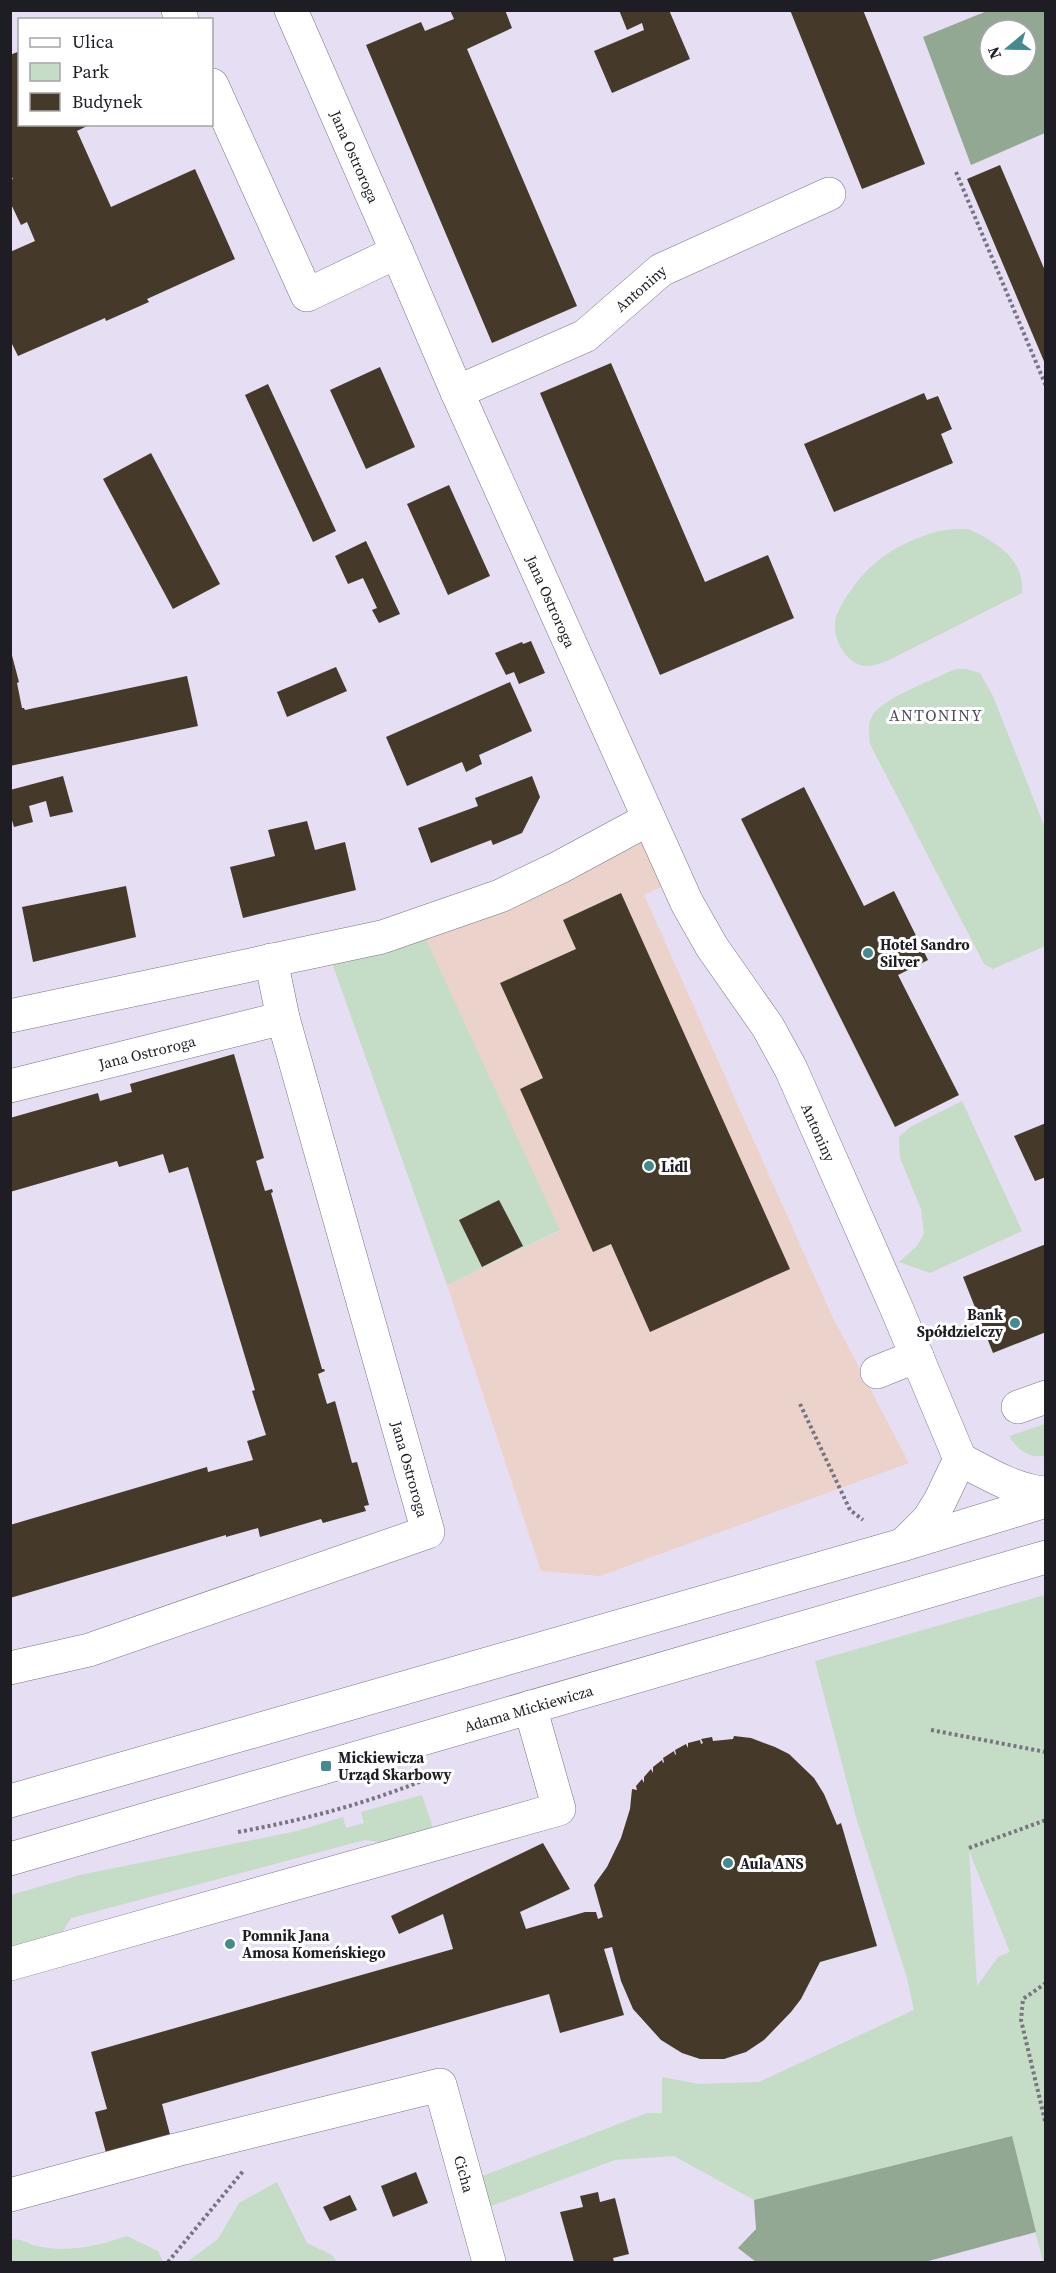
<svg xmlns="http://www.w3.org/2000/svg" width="1056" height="2273" font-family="'Source Serif 4',serif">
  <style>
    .commercial { fill: #ebd2ca }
    .green { fill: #c5dcc6; fill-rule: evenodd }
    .forest { fill: #92a892; fill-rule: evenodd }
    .building { fill: #45392a }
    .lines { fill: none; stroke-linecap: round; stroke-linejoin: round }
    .minor-casing { stroke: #7a7386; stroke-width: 34 }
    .path { stroke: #797482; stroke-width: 4; stroke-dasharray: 3 3; stroke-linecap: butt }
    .minor { stroke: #fff; stroke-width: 33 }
    .poi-dot { fill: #438b8f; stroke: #fff; stroke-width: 2 }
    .labels { text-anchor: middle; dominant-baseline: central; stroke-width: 6; stroke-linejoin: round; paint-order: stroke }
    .street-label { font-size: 15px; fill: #1f1d24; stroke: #fff }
    .poi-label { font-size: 15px; font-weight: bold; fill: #1f1d24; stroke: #fff; text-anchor: start }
    .neighbourhood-label { font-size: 16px; letter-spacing: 1.5px; fill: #514b5d; stroke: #fff }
  </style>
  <rect width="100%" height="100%" fill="#e6def3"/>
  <path class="commercial" d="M649 819 677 880 644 895 832 1316 909 1463 600 1576 541 1571 447 1285 560 1231 419 924Z"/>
  <g class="green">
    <path d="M968 529C995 541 1025 559 1022 593L885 662C880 663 873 666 867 666 848 666 833 641 835 623 837 605 864 570 879 560 895 547 917 537 936 532 946 529 958 529 968 529Z"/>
    <path d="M955 669H966L980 673 993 696 1045 828V946L993 969 984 964 870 744C869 733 867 721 875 712 887 697 937 678 955 669Z"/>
    <path d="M419 924 560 1230 447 1285 327 949Z"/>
    <path d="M962 1101 1022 1231 930 1273 899 1262 917 1246 924 1234 921 1209 900 1158 899 1137 910 1127Z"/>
    <path d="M1045 1424V1456C1029 1458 1018 1450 1009 1436Z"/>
    <path d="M1045 1595V2262H1043L1011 2136 754 2200 674 2156 615 2160 475 2212 467 2182 647 2113H662V2077L699 2084 759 2082 914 2010 907 1978 856 1817 815 1661ZM969 1851 1010 1952 998 1957 977 1986Z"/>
    <path d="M422 1795 434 1831 392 1844 365 1840 71 1918 59 1938 11 1953V1895L80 1875 297 1831 343 1817 346 1828 364 1823 361 1812Z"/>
    <path d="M277 2182 307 2243 332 2255 337 2262H187L218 2239 239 2203Z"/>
    <path d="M127 2236 158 2251 163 2262H11V2240C24 2238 26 2244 37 2246 68 2253 98 2246 127 2236Z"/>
  </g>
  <g class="forest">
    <path d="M987 11H1045V133L971 165 923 37ZM990 30H1026V66H990Z"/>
    <path d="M1012 2136 1036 2232 925 2262H756L738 2248 756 2229 754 2200Z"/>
  </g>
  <g class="building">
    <path d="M450 10H505L512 28 467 49 577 306 492 343 366 45 421 22 425 31 454 19Z"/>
    <path d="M619 10H669L690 59 612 93 594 51 644 30 642 23 627 30Z"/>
    <path d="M790 10H863L925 164 862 189Z"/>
    <path d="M20 51V124H91L77 131 111 207 195 169 235 259 147 299 149 302 106 321 105 318 18 356 10 340V252L35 241 27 222 21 225 10 202V180L13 179 10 174V55Z"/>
    <path d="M1000 165 1046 273V366L967 179Z"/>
    <path d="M611 363 705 582 768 555 794 618 660 675 540 393Z"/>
    <path d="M380 367 415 447 366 469 330 390Z"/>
    <path d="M268 384 336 531 313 542 245 395Z"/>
    <path d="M924 393 927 400 938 396 952 429 941 434 953 463 834 512 804 444Z"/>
    <path d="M151 453 220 584 173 609 103 479Z"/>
    <path d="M449 485 490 576 448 595 407 504Z"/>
    <path d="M366 541 400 614 379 623 372 610 377 608 363 578 348 584 335 556Z"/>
    <path d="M531 641 545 673 519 684 514 672 506 675 495 653 522 642 523 644Z"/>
    <path d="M10 648 19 682 17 683 22 708H24L25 710 187 676 198 726 10 766Z"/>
    <path d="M336 667 347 691 287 717 277 692Z"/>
    <path d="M510 682 532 731 479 755 482 764 466 772 462 762 407 786 386 737Z"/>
    <path d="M63 776 73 812 50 817 46 801 29 806 33 822 14 827 10 814V790Z"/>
    <path d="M532 776 540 797 522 833 493 845 491 840 431 863 418 828 478 806 475 798Z"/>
    <path d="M804 787 864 906 894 891 928 960 898 975 959 1095 895 1127 741 819Z"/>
    <path d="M307 821 315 850 345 842 356 890 243 918 230 867 275 856 268 830Z"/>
    <path d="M126 886 136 937 33 962 22 907Z"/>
    <path d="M621 893 790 1269 650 1332 611 1244 593 1252 520 1089 543 1078 500 983 576 949 563 920Z"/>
    <path d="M234 1054 264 1158 256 1161 265 1191 272 1189 273 1192 271 1193 322 1369H324L325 1371 318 1374 327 1404 335 1401 352 1463 357 1462 369 1505 364 1506 366 1511 323 1523 321 1519 260 1537 258 1528 226 1537V1535L10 1598V1525L207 1467 208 1472 253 1460 247 1441 266 1435 252 1391 255 1390 188 1167 169 1173 163 1154 119 1167 117 1161 10 1192V1118L98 1093 100 1101 132 1092 130 1084Z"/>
    <path d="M1046 1123V1177L1035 1181 1014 1136Z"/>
    <path d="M499 1200 523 1246 482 1267 459 1220Z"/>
    <path d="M1046 1244V1332L993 1353 963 1277Z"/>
    <path d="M734 1736 751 1738 775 1747 789 1754 814 1778 824 1794 837 1825 841 1823 877 1946 820 1962 801 1999 791 2012 764 2040 746 2052 724 2059H700L682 2053 661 2040 633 2009 621 1981 612 1947 604 1949 624 2015 560 2033 549 1994 162 2104 172 2142 108 2160 95 2112 107 2109 91 2052 453 1949 443 1914 399 1934 391 1916 543 1843 570 1889 520 1912 526 1929 585 1912H596L598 1919 603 1917 594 1885 607 1867 621 1838 630 1809 632 1789 637 1790 636 1786 642 1779 644 1783V1777L651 1769 653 1773V1767L662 1760 663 1763 664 1762 663 1758 674 1751 675 1755 676 1754 675 1750 686 1744 688 1748V1743L700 1740 701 1744 703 1743 701 1739 712 1737 713 1741 733 1739Z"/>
    <path d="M416 2172 428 2203 393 2217 381 2186Z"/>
    <path d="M598 2192 600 2202 615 2198 629 2254 613 2258 614 2262H574L560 2212 583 2207 580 2196Z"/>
    <path d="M350 2195 357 2210 330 2221 323 2207Z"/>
  </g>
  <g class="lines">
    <g class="minor-casing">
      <g id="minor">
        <path d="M178 10 182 20"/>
        <path id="s1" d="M291 10 397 252 457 392 687 903 712 947 768 1027 791 1069 896 1307 960 1459C984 1472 1018 1492 1046 1493"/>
        <path d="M212 85 307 295 397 252"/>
        <path id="s2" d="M457 392 585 336 661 270 829 194"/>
        <path d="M271 960 283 1018"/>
        <path d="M10 1016 382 937 500 896 560 867 649 819"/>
        <path id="s3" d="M10 1086 283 1018 428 1532 89 1650 10 1668"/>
        <path d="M877 1372 917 1356"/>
        <path d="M1018 1407 1046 1397"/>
        <path d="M904 1544 928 1520 940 1501 960 1459"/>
        <path d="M10 1801 902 1545 1046 1501"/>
        <path id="s4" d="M10 1859 1046 1557"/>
        <path d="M10 1964 559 1809 530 1707"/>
        <path id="s5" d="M10 2195 176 2150 440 2085 489 2262"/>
      </g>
    </g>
    <g class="path">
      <path d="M956 172 1046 386"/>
      <path d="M800 1404 850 1510 863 1520"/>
      <path d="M931 1730 1046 1752"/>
      <path d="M238 1832C310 1819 379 1800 446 1771"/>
      <path d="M969 1848 1046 1820"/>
      <path d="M1046 1983 1023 1999 1021 2020 1046 2125"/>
      <path d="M168 2262 244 2170"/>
    </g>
    <use href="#minor" class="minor"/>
  </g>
  <g class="poi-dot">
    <circle cx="868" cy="953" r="6"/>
    <circle cx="649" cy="1166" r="6"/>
    <circle cx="1015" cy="1323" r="6"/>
    <rect x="320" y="1760" width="12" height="12" rx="3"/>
    <circle cx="728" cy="1863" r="6"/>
    <circle cx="230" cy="1944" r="6"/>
  </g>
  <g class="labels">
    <g class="street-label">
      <text stroke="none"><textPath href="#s1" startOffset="160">Jana Ostroroga</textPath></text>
      <text stroke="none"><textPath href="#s2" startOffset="213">Antoniny</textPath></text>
      <text stroke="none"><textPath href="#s1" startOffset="646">Jana Ostroroga</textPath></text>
      <text stroke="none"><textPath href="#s3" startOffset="141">Jana Ostroroga</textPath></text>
      <text stroke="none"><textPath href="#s1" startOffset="1242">Antoniny</textPath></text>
      <text stroke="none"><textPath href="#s3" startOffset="750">Jana Ostroroga</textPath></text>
      <text stroke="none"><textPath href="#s4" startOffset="540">Adama Mickiewicza</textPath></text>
      <text stroke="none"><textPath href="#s5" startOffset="536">Cicha</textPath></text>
    </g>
    <g class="poi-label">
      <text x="880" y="944">Hotel Sandro<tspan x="880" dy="17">Silver</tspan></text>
      <text x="661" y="1166">Lidl</text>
      <text x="1003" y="1314" text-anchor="end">Bank<tspan x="1003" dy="17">Spółdzielczy</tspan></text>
      <text x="338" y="1757">Mickiewicza<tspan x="338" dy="17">Urząd Skarbowy</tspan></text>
      <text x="740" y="1863">Aula ANS</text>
      <text x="242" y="1935">Pomnik Jana<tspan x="242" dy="17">Amosa Komeńskiego</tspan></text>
    </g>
    <g class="neighbourhood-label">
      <text x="936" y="715">ANTONINY</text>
    </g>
  </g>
  <rect width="1056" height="2273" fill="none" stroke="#1f1d24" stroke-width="24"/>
  <rect x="18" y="18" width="195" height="108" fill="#ffffff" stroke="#a5a5a7" stroke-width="1.5"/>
  <rect x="30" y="38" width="30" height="9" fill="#ffffff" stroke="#a5a5a7" stroke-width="1.5"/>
  <text x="72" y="48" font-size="18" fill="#1f1d24">Ulica</text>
  <rect x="30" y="63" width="30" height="18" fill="#c5dcc6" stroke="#a5a5a7" stroke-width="1.5"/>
  <text x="72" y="78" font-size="18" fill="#1f1d24">Park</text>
  <rect x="30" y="93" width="30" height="18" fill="#45392a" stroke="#a5a5a7" stroke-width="1.5"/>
  <text x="72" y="108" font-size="18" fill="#1f1d24">Budynek</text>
  <g transform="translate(1008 48) rotate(251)"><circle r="28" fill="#ffffff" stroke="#a5a5a7" stroke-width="1.5"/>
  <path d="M0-4.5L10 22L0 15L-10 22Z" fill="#438b8f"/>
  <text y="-9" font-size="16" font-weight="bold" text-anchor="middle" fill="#1f1d24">N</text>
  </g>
</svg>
